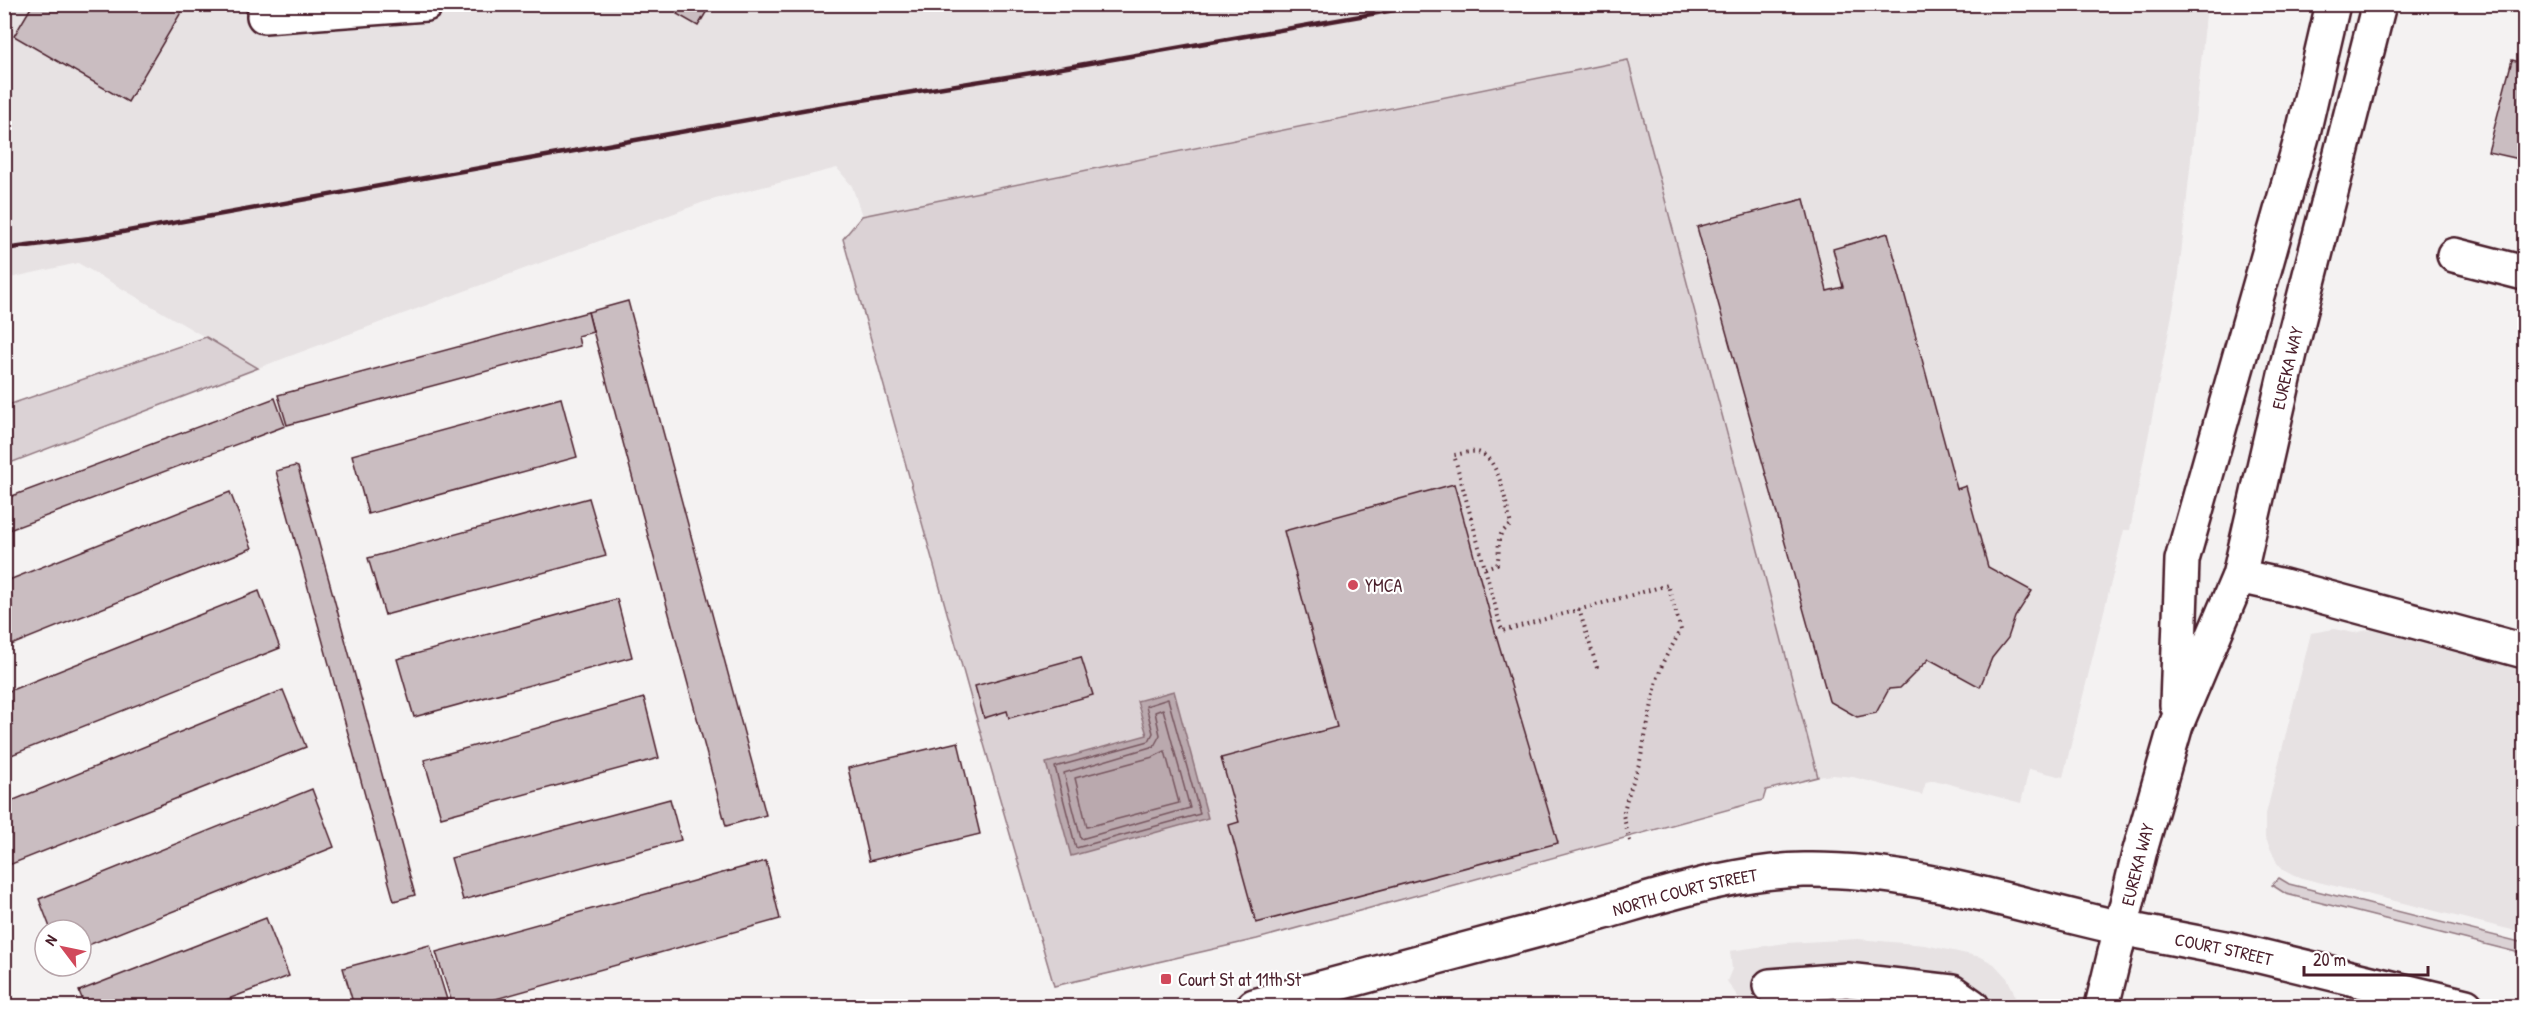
<svg xmlns="http://www.w3.org/2000/svg" width="2529" height="1011" font-family="'Patrick Hand',sans-serif">
  <style>
    .built { fill: #e7e2e3 }
    .green { fill: #dbd2d5; stroke: #927880; stroke-width: 1.5 }
    .water { fill: #baa9ae; stroke: #8d727a; stroke-width: 1.5 }
    .lines { fill: none; stroke-linecap: round; stroke-linejoin: round }
    .shore { stroke: #77565f; stroke-width: 1.5 }
    .building { fill: #cabdc1; stroke: #4a1f2b; stroke-width: 1.5 }
    .minor-casing { stroke: #4a1f2b; stroke-width: 38 }
    .major-casing { stroke: #4a1f2b; stroke-width: 38 }
    .highway-casing { stroke: #4a1f2b; stroke-width: 38 }
    .path { stroke: #4a1f2b; stroke-width: 4; stroke-dasharray: 1.5 4.5; stroke-linecap: butt }
    .minor { stroke: #fff; stroke-width: 33 }
    .major { stroke: #fff; stroke-width: 33 }
    .highway { stroke: #fff; stroke-width: 33 }
    .rail { stroke: #4a1f2b; stroke-width: 4.5 }
    .poi-dot { fill: #d1495b; stroke: #fff; stroke-width: 2 }
    .labels { text-anchor: middle; dominant-baseline: central; stroke-width: 4.5; stroke-linejoin: round; paint-order: stroke }
    .street-label { font-size: 18px; fill: #4a1f2b; stroke: #fff }
    .poi-label { font-size: 18px; fill: #4a1f2b; stroke: #fff; text-anchor: start }
  </style>
  <rect width="100%" height="100%" fill="#f4f2f2"/>
  <filter id="ink" filterUnits="userSpaceOnUse"><feTurbulence type="fractalNoise" baseFrequency=".0167" numOctaves="2"/><feDisplacementMap in="SourceGraphic" scale="12" xChannelSelector="R" yChannelSelector="G"/><feConvolveMatrix kernelMatrix="1 2 1 2 8 2 1 2 1" color-interpolation-filters="sRGB"/></filter>
  <g filter="url(#ink)">
    <g class="built">
      <path d="M4 5H2207L2178 284 2130 530H2124L2063 777 2029 769 2021 803 1934 780 1926 782 1922 795 1853 777 1833 775 1818 777 1628 60 862 216 852 186 837 168 704 202 258 368 78 263 5 279Z"/>
      <path d="M2334 629 2354 633 2372 629 2524 667V933L2294 876 2283 870 2277 863 2265 837V818L2311 633Z"/>
      <path d="M1858 939 1925 945 1981 957 1994 964 2007 978 2013 990 2017 1006H1744L1727 981 1732 969 1730 951 1786 943Z"/>
    </g>
    <g class="green">
      <path d="M1628 60 1818 777 1766 790 1763 800 1257 939 1054 986 973 706 843 239 862 216Z"/>
      <path d="M206 337 258 368 5 465V406Z"/>
      <path d="M2279 878 2289 884 2524 943V954L2286 894 2272 885Z"/>
    </g>
    <path class="water" d="M1174 691 1208 818 1071 856 1046 763 1147 735 1137 701Z"/>
    <g class="lines">
      <g class="shore">
        <path d="M1168 699 1200 814 1076 848 1055 767 1149 741 1153 733 1146 706Z"/>
        <path d="M1163 709 1190 808 1081 839 1064 773 1154 746 1160 735 1155 712Z"/>
        <path d="M1165 751 1179 803 1087 827 1075 778 1153 757Z"/>
      </g>
    </g>
    <g class="building">
      <path d="M33 4H186L128 102 14 36Z"/>
      <path d="M683 4H711L698 26 677 14Z"/>
      <path d="M2512 60 2524 63V160L2488 152Z"/>
      <path d="M1804 199 1827 291 1843 287 1833 249 1888 233 1957 489 1966 486 1988 567 2032 591 2015 617 2008 638 1992 658 1980 687 1929 659 1900 688 1889 689 1876 713 1857 717 1829 701 1697 227Z"/>
      <path d="M628 301 766 815 726 826 588 312Z"/>
      <path d="M588 312 593 332 578 336 580 346 287 425 278 395Z"/>
      <path d="M275 398 285 426 4 532V499Z"/>
      <path d="M561 398 577 457 368 514 352 455Z"/>
      <path d="M295 466 298 467 415 895 394 901 276 471Z"/>
      <path d="M1454 484 1491 618 1558 843 1256 923 1229 825 1239 822 1221 758 1337 727 1284 531Z"/>
      <path d="M230 492 252 548 4 648V582Z"/>
      <path d="M589 498 606 556 385 615 368 558Z"/>
      <path d="M259 591 280 648 4 758V693Z"/>
      <path d="M617 599 632 657 414 717 397 659Z"/>
      <path d="M1081 657 1093 695 1009 718 1007 711 984 718 975 686Z"/>
      <path d="M283 690 306 747 4 867V804Z"/>
      <path d="M644 698 659 758 441 817 424 760Z"/>
      <path d="M958 742 980 834 869 861 848 768Z"/>
      <path d="M312 789 334 847 81 948V930H51L39 899Z"/>
      <path d="M670 799 681 840 463 900 451 858Z"/>
      <path d="M766 861 780 919 471 1006H453L436 952Z"/>
      <path d="M266 918 289 976 210 1006H85L79 991Z"/>
      <path d="M430 945 449 1006H354L343 968Z"/>
    </g>
    <g class="lines">
      <g class="minor-casing">
        <g id="minor">
          <path d="M264 16 426 4"/>
          <path d="M2454 255 2524 273"/>
          <path d="M2239 576 2284 586 2524 651"/>
          <path d="M1770 986 1847 980 1952 992 1972 1006"/>
          <path id="s1" d="M1254 1006C1365 977 1476 947 1587 917 1656 898 1732 871 1804 870 1912 868 2016 905 2121 928"/>
        </g>
      </g>
      <g class="major-casing">
        <g id="major">
          <path id="s2" d="M2121 928 2235 950 2466 1006"/>
        </g>
      </g>
      <g class="highway-casing">
        <g id="highway">
          <path d="M2177 705 2182 560 2303 133 2333 4"/>
          <path id="s3" d="M2102 1006 2139 854 2176 725 2239 576 2290 353 2379 4"/>
        </g>
      </g>
      <g class="path">
        <path d="M1485 568 1497 564C1502 545 1492 537 1511 525 1506 506 1500 456 1477 452 1470 451 1461 454 1454 455L1502 631 1668 585 1681 630 1663 662 1657 680 1640 761 1627 799 1623 815 1630 841"/>
        <path d="M1579 609 1598 671"/>
      </g>
      <use href="#minor" class="minor"/>
      <use href="#major" class="major"/>
      <use href="#highway" class="highway"/>
      <path class="rail" d="M4 249 89 238 825 106 1056 69 1429 4"/>
    </g>
  </g>
  <g class="poi-dot">
    <circle cx="1353" cy="585" r="6"/>
    <rect x="1160" y="973" width="12" height="12" rx="3"/>
  </g>
  <g class="labels">
    <g class="street-label">
      <text stroke="none"><textPath href="#s3" startOffset="666">EUREKA WAY</textPath></text>
      <text stroke="none"><textPath href="#s3" startOffset="146">EUREKA WAY</textPath></text>
      <text stroke="none"><textPath href="#s1" startOffset="446">NORTH COURT STREET</textPath></text>
      <text stroke="none"><textPath href="#s2" startOffset="105">COURT STREET</textPath></text>
    </g>
    <g class="poi-label">
      <text x="1365" y="585">YMCA</text>
      <text x="1178" y="979">Court St at 11th St</text>
    </g>
  </g>
  <rect width="2529" height="1011" fill="none" stroke="#fff" stroke-width="24"/>
  <rect x="12" y="12" width="2505" height="987" fill="none" stroke="#4a1f2b" stroke-width="2" filter="url(#ink)"/>
  <g transform="translate(63 948) rotate(302)"><circle r="28" fill="#ffffff" stroke="#b7a5aa" stroke-width="1.5"/>
  <path d="M0-4.5L10 22L0 15L-10 22Z" fill="#d1495b"/>
  <text y="-9" font-size="16" font-weight="bold" text-anchor="middle" fill="#4a1f2b">N</text>
  </g>
  <path d="M2304 966v9h124v-9" fill="none" stroke="#4a1f2b" stroke-width="3"/>
  <text x="2313" y="966" font-size="18" fill="#4a1f2b" stroke="#ffffff" stroke-width="4.5" paint-order="stroke">20 m</text>
</svg>
